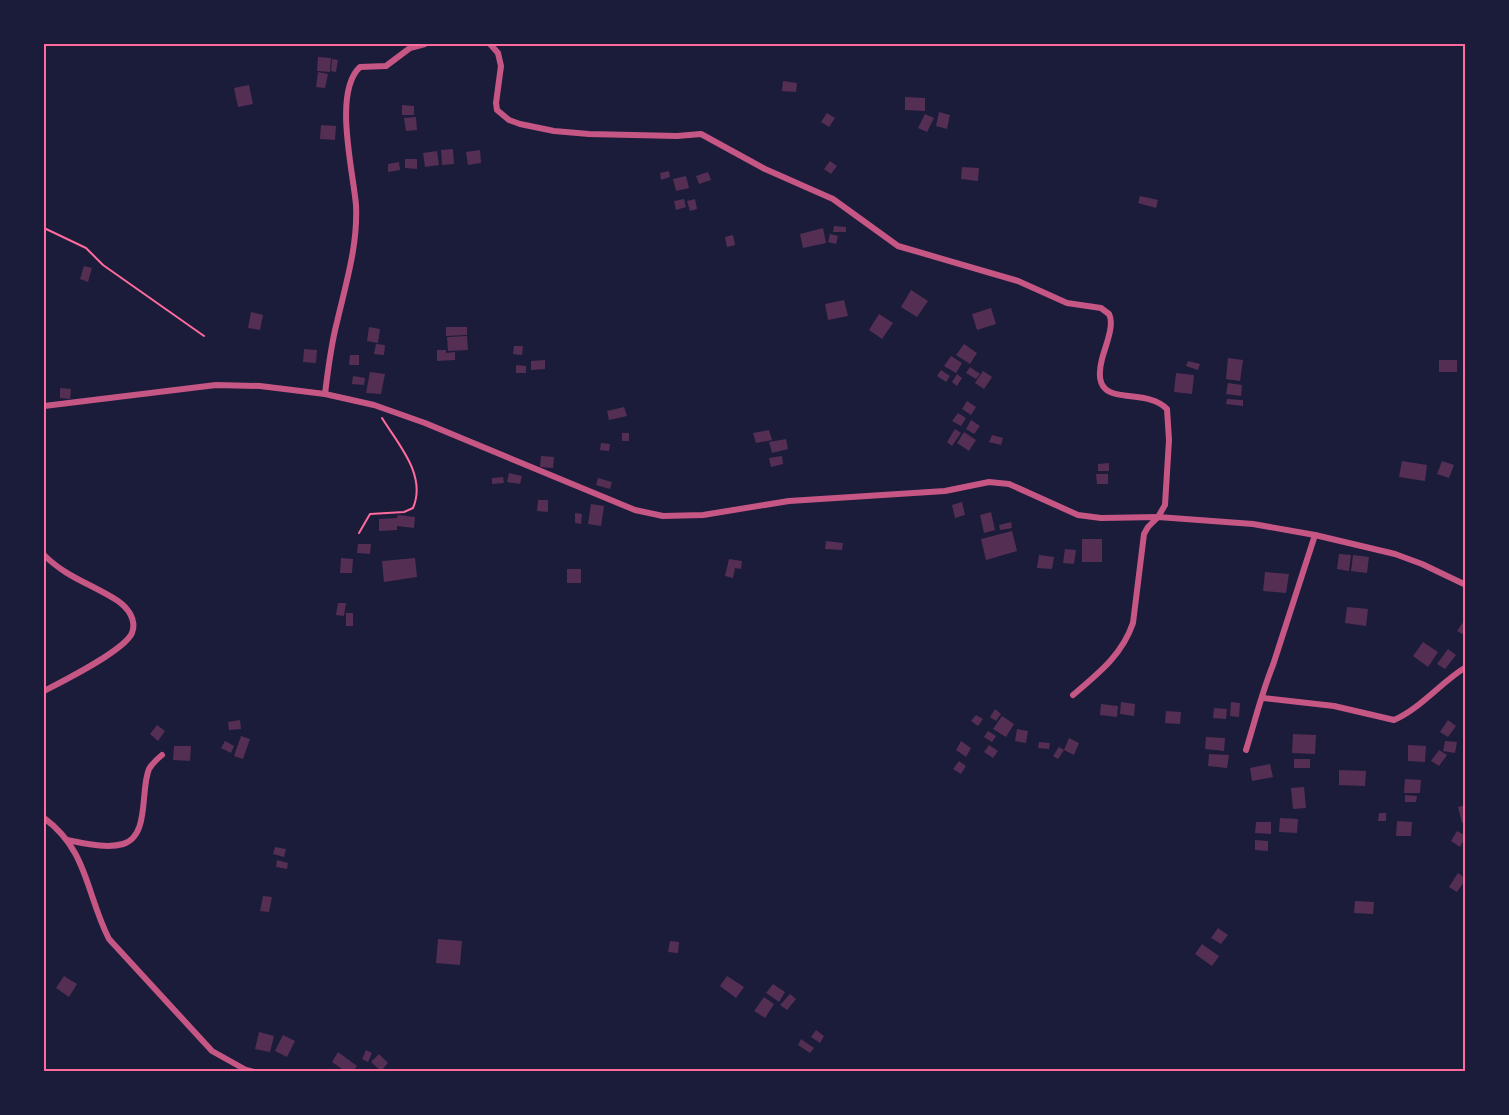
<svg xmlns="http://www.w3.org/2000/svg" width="1509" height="1115" font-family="'DejaVu Sans',sans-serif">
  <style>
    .building { fill: #542f53 }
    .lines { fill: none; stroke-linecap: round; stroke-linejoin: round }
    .path { stroke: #ff6b9d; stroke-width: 2 }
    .minor { stroke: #c65784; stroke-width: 6 }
    .neatline { fill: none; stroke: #ff6b9d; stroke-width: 2 }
  </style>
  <rect width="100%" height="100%" fill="#1b1b3a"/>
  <g class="building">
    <path d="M318 57 331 58 330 72 317 71Z"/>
    <path d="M332 59 338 60 336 72 331 71Z"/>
    <path d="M318 72 328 74 325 88 316 87Z"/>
    <path d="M783 81 797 83 796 92 782 91Z"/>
    <path d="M249 85 253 104 238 107 234 88Z"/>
    <path d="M905 97 925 98V111L905 110Z"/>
    <path d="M402 105 414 106V115H402Z"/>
    <path d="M939 112 950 115 947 129 936 126Z"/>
    <path d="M827 113 835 118 829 127 821 122Z"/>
    <path d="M925 114 934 118 927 132 918 128Z"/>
    <path d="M416 117 417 130 406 131 404 118Z"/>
    <path d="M321 125 336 126 335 140 320 139Z"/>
    <path d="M453 149 454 164 442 165 441 150Z"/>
    <path d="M480 150 481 163 468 165 466 152Z"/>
    <path d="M437 151 439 165 425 167 423 153Z"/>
    <path d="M405 159H417V169L405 168Z"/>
    <path d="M830 161 837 166 831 174 824 169Z"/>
    <path d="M399 162 400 170 388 172V164Z"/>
    <path d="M962 167 979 168 978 181 961 179Z"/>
    <path d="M669 171 670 177 661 180 660 173Z"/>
    <path d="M708 172 711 180 699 184 696 176Z"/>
    <path d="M686 176 689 188 676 191 673 179Z"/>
    <path d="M1140 196 1158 200 1156 208 1138 203Z"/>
    <path d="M684 199 686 207 676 210 674 201Z"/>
    <path d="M695 199 697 209 690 211 687 201Z"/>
    <path d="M834 226 846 227V232H833Z"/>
    <path d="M823 228 826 243 803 248 800 234Z"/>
    <path d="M830 234 838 236 836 244 828 242Z"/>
    <path d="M733 235 735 245 727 247 725 237Z"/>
    <path d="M84 266 92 268 88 282 80 279Z"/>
    <path d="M911 290 928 301 917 317 901 307Z"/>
    <path d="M844 300 848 316 828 320 825 304Z"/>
    <path d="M991 308 996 324 977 330 972 314Z"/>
    <path d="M251 312 263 315 260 330 248 328Z"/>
    <path d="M879 314 893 323 882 339 869 330Z"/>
    <path d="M369 327 380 329 378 343 367 341Z"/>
    <path d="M446 327H467V335L446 336Z"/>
    <path d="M467 336 468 350 448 351 447 337Z"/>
    <path d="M376 344 385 345 384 355 374 354Z"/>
    <path d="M964 344 977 353 970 364 956 355Z"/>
    <path d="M514 346H523L522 355 513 354Z"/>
    <path d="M304 349 317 350 316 363 303 362Z"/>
    <path d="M437 350H446V353L455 352V360L437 361Z"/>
    <path d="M350 355H359V365H349Z"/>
    <path d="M951 356 962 363 956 373 944 366Z"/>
    <path d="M1228 358 1243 360 1240 381 1226 379Z"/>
    <path d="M545 360V369L531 370V361Z"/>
    <rect x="1439" y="360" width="18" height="12"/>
    <path d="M1188 361 1200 364 1198 370 1186 366Z"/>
    <path d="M516 365 526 366V373H516Z"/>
    <path d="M970 367 980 374 976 379 966 373Z"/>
    <path d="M941 370 950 376 946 382 937 376Z"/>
    <path d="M983 371 992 377 984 389 975 383Z"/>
    <path d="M370 372 385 374 381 394 366 393Z"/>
    <path d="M1176 373 1194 375 1192 394 1174 392Z"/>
    <path d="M957 374 962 378 957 386 952 382Z"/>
    <path d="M353 376 365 378 364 385 352 384Z"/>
    <path d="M1228 383 1242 385 1241 396 1226 394Z"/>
    <path d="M60 388 71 389 70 399 60 398Z"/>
    <path d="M1227 399 1243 400V406L1226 404Z"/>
    <path d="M967 401 976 407 971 415 962 409Z"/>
    <path d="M624 407 627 416 609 420 607 411Z"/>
    <path d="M958 413 966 418 961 426 952 421Z"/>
    <path d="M971 420 980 426 974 434 966 429Z"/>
    <path d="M955 429 961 433 952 446 947 442Z"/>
    <path d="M769 430 772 440 756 443 753 433Z"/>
    <path d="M964 432 976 440 969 451 957 443Z"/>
    <rect x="622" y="433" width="7" height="8"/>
    <path d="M992 435 1003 438 1001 445 989 442Z"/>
    <path d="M786 439 788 449 772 453 769 442Z"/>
    <path d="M601 443 610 444 609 451 600 450Z"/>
    <path d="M541 456 554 457 553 468 540 467Z"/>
    <path d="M782 456 783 464 771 467 769 458Z"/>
    <path d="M1402 461 1427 465 1425 481 1399 477Z"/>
    <path d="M1442 461 1454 465 1449 478 1437 474Z"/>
    <path d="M1109 463V471H1098V464Z"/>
    <path d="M509 473 522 476 520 484 507 482Z"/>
    <path d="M1096 474H1108V484H1097Z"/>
    <path d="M503 477 504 483 492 484V478Z"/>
    <path d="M598 478 612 482 610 489 596 485Z"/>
    <path d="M538 500H548V512L537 511Z"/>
    <path d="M962 502 965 515 955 518 952 505Z"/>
    <path d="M591 504 604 506 601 526 588 524Z"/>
    <path d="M991 512 995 530 984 533 980 515Z"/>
    <path d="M575 513 582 514 581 524 575 523Z"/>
    <path d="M398 515 415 517 414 528 397 526V530L379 531V519L397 518Z"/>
    <path d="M1011 522 1012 528 1000 530 999 525Z"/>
    <path d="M1012 531 1017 551 986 560 981 539Z"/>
    <rect x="1082" y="539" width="20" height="23"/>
    <path d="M826 541 843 543 842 550 825 549Z"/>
    <path d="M358 544H371L370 554 357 553Z"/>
    <path d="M1065 549 1076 550 1074 564 1063 563Z"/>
    <path d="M1339 554 1351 555 1349 571 1337 569Z"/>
    <path d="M1039 555 1054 557 1052 569 1037 568Z"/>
    <path d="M1353 555 1369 557 1367 573 1351 571Z"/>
    <path d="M341 558 353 559 352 573H340Z"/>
    <path d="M415 558 417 577 384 582 382 561Z"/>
    <path d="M729 559 742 561 741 569 735 568 733 578 725 576Z"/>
    <rect x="567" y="569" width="14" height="14"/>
    <path d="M1265 572 1289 574 1286 593 1263 591Z"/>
    <path d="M338 603H346L344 616 336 615Z"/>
    <path d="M1347 607 1368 609 1366 626 1345 623Z"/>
    <rect x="346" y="613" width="7" height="13"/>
    <path d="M1466 618V636L1457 631Z"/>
    <path d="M1423 642 1438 652 1428 667 1413 656Z"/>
    <path d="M1448 649 1456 655 1445 669 1437 664Z"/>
    <path d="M1121 702 1135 704 1134 716 1120 714Z"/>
    <path d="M1231 702 1240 703 1239 717 1230 716Z"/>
    <path d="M1101 704 1118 706 1117 717 1100 715Z"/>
    <path d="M1214 708 1227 709 1226 719 1213 718Z"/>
    <path d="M995 709 1001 714 996 721 990 717Z"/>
    <path d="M1166 711 1181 712 1180 724 1165 723Z"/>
    <path d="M976 715 983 719 978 726 971 721Z"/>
    <path d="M1002 716 1014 724 1006 737 993 729Z"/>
    <path d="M240 720 241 729 229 730 228 722Z"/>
    <path d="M1448 720 1456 726 1448 737 1440 732Z"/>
    <path d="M157 725 165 731 158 741 150 734Z"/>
    <path d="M1017 729 1028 731 1026 743 1015 741Z"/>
    <path d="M988 731 996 736 992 742 984 737Z"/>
    <path d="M1293 734 1316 735 1315 754 1292 753Z"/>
    <path d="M241 736 250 739 243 759 234 756Z"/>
    <path d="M1206 737 1225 738 1224 751 1205 749Z"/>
    <path d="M1069 738 1079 743 1074 755 1064 750Z"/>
    <path d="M225 741 234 746 231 753 221 748Z"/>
    <path d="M961 741 971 748 966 757 956 750Z"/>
    <path d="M1445 741 1457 742 1455 753 1443 751Z"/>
    <path d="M1039 742 1050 743 1049 749 1038 748Z"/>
    <path d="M989 745 998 751 993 758 984 752Z"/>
    <path d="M1408 745 1426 746 1425 762 1408 761Z"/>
    <path d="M174 746H191L190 761 173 760Z"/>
    <path d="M1059 747 1064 750 1058 759 1053 756Z"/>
    <path d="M1439 750 1447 755 1439 766 1431 761Z"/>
    <path d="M1209 754 1229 755 1227 768 1208 766Z"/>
    <rect x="1294" y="759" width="16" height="9"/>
    <path d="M959 761 966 766 961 774 953 769Z"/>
    <path d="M1270 764 1273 777 1252 781 1250 768Z"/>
    <path d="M1339 770 1366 771 1365 786 1339 785Z"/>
    <path d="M1405 779 1421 780 1420 793H1404Z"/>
    <path d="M1304 787 1306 808 1293 809 1291 788Z"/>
    <path d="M1405 795 1417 796 1416 802H1405Z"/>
    <path d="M1466 805V822L1462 823 1458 807Z"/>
    <path d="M1379 813H1386V821H1378Z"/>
    <path d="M1280 818 1298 819 1297 833 1279 832Z"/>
    <path d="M1397 821 1412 822 1411 836H1396Z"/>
    <path d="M1256 822H1271V834L1255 833Z"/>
    <path d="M1457 831 1466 836 1460 847 1451 841Z"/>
    <path d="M1255 840 1268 841V851L1255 850Z"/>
    <path d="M275 847 286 849 284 857 273 854Z"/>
    <path d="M277 860 288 863 287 869 276 867Z"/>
    <path d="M1458 873 1466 879 1457 892 1449 887Z"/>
    <path d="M263 896 272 897 269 912 260 911Z"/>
    <path d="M1355 901 1374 902 1373 914 1354 913Z"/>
    <path d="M1218 928 1228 935 1221 944 1211 938Z"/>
    <path d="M438 939 462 941 460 965 436 963Z"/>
    <path d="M670 941 679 942 678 953 668 952Z"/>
    <path d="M1202 944 1219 956 1212 966 1195 954Z"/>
    <path d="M64 976 77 984 69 997 56 988Z"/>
    <path d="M727 976 744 987 736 998 720 986Z"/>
    <path d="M773 984 785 992 779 1002 766 993Z"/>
    <path d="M790 994 796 999 787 1010 780 1005Z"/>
    <path d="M764 997 774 1004 765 1018 754 1011Z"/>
    <path d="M816 1030 824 1036 820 1043 811 1037Z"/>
    <path d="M259 1032 274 1036 270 1052 255 1049Z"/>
    <path d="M283 1035 295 1041 287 1057 275 1051Z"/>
    <path d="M801 1039 814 1048 810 1053 798 1045Z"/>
    <path d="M366 1050 372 1053 368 1062 362 1059Z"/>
    <path d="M338 1052 357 1066 353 1072H346L332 1062Z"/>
    <path d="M379 1054 388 1063 381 1071 371 1062Z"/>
  </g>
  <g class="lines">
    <g class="path">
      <path d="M44 228 86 248 103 265 204 336"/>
      <path d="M359 533 370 514 404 512 413 508C427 475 398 444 382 418"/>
    </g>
    <g class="minor">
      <path d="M490 44 498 53 501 66 496 103 497 110 509 120 520 124 554 131 589 134 677 136 701 134 765 169 833 199 898 246 1018 281 1067 303 1101 308 1109 314C1115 325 1105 347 1102 359 1088 413 1143 384 1167 409L1169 440 1165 505 1158 517 1148 527 1144 534 1133 623C1122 655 1099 673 1073 695"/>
      <path d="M325 394C328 369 331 345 337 322 346 283 358 245 356 205 353 170 333 92 360 67L386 66 410 48 425 44"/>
      <path d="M44 406 216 385 260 386 325 394 374 405 425 423 635 510 663 516 703 515 789 501 945 491 989 482 1009 484 1078 515 1101 518 1158 517 1253 524 1315 535 1395 554 1422 564 1466 585"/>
      <path d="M44 555C67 578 92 584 118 601 128 608 137 620 132 633 124 651 63 681 44 691"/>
      <path d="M1263 698 1334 706 1394 720C1421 708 1440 683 1466 667"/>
      <path d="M1246 750C1255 721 1262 692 1273 665L1315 535"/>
      <path d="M44 818C88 850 86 894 109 939L212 1051 246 1070 254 1072"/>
      <path d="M67 840C84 843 106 849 123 844 150 836 140 790 149 769 152 764 157 759 162 755"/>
    </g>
  </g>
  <rect width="1509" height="1115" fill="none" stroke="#1b1b3a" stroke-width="90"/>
  <rect x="45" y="45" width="1419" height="1025" class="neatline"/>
</svg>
